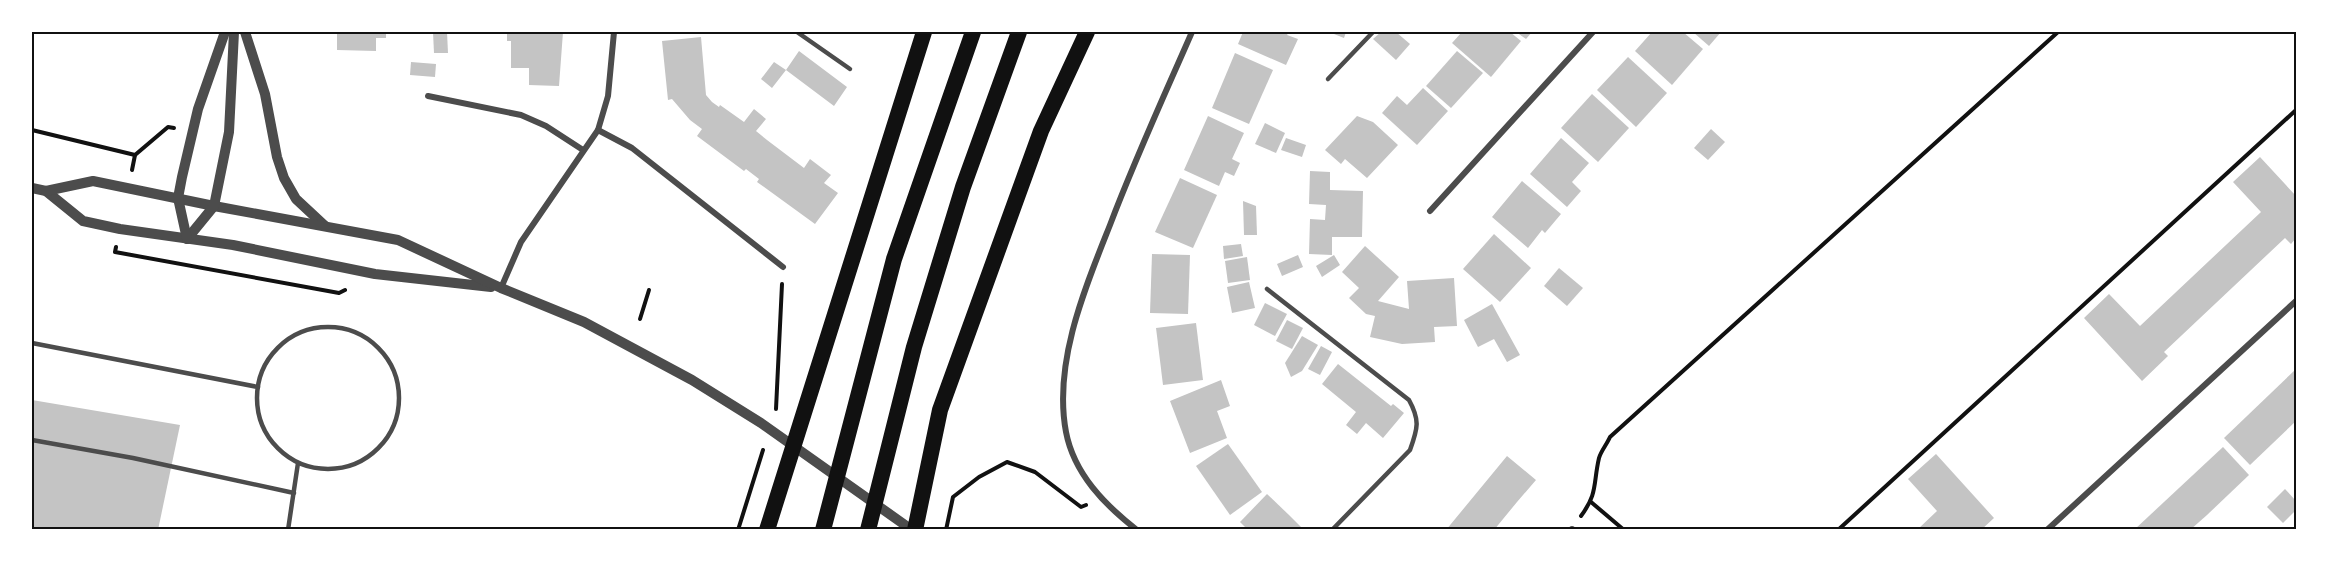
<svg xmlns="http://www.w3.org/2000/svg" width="2328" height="561" font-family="Montserrat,sans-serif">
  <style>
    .building { fill: #c4c4c4 }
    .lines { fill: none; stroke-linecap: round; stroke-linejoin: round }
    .path { stroke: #111; stroke-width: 4 }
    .service { stroke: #4c4c4c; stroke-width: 4.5 }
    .minor { stroke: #4c4c4c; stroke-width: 6 }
    .tertiary { stroke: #4c4c4c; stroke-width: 10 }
    .trunk { stroke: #111; stroke-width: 16 }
    .neatline { fill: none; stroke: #111; stroke-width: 2 }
  </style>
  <rect width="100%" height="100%" fill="#fff"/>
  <g class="building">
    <path d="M337 32H386V38H376V51L337 50Z"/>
    <path d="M433 32H447L448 53H434Z"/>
    <path d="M507 32H563L559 86 529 85V68H511V41H507Z"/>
    <path d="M1243 32H1289L1287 35 1298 39 1286 65 1238 44Z"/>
    <path d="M1329 32H1346L1344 38Z"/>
    <path d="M1381 32H1396L1410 44 1396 60 1373 39Z"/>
    <path d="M1462 32H1510L1521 41 1491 77 1452 43Z"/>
    <path d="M1516 32H1532L1526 39Z"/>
    <path d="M1652 32H1683L1703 49 1672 85 1635 51Z"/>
    <path d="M1693 32H1721L1709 46Z"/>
    <path d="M701 37 706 95 712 102 719 107 720 105 744 122 754 109 766 119 756 131 767 140 804 168 810 159 831 175 824 183 838 193 815 224 757 182 759 179 746 169 744 171 697 136 702 129 690 120 672 99 668 100 662 41Z"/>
    <path d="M799 51 847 87 834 106 786 70 772 88 761 79 774 62 786 70Z"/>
    <path d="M1457 51 1483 73 1451 108 1426 86Z"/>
    <path d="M1235 53 1273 70 1249 124 1212 108Z"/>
    <path d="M1628 57 1667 93 1636 127 1597 90Z"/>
    <path d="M411 62 436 64 435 77 410 75Z"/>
    <path d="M1423 88 1448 111 1417 145 1382 113 1397 96 1407 105Z"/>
    <path d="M1592 94 1629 128 1598 162 1561 128Z"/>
    <path d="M1208 116 1244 133 1232 159 1240 163 1234 176 1225 172 1219 186 1184 170Z"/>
    <path d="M1357 116 1373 122 1398 145 1367 178 1345 159 1341 164 1325 150Z"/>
    <path d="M1265 123 1285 133 1276 153 1255 144Z"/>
    <path d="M1711 129 1725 142 1708 160 1694 148Z"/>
    <path d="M1286 138 1306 145 1302 157 1281 150Z"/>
    <path d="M1561 138 1589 163 1572 182 1581 191 1567 207 1530 174Z"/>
    <path d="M2260 157 2296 196V238L2291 244 2285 238 2164 352 2168 356 2142 381 2084 318 2109 294 2140 326 2261 212 2233 182Z"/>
    <path d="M1310 171 1330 172V190L1363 191 1362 237H1332V255L1309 254 1310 219 1325 220 1326 205 1309 204Z"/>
    <path d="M1180 178 1217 195 1193 248 1155 232Z"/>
    <path d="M1522 181 1561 214 1545 233 1542 230 1528 248 1492 217Z"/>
    <path d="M1243 201 1256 206 1257 235H1244Z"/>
    <path d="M1494 234 1531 268 1500 302 1463 269Z"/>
    <path d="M1241 244 1243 256 1224 259 1223 246Z"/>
    <path d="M1365 246 1399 277 1378 301 1409 309 1407 281 1454 278 1457 326 1434 327 1435 342 1402 344 1370 337 1375 316 1366 314 1349 298 1359 288 1342 272Z"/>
    <path d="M1152 254 1190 255 1188 314 1150 313Z"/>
    <path d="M1298 255 1303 267 1282 276 1277 264Z"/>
    <path d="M1334 255 1340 265 1322 277 1316 266Z"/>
    <path d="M1247 257 1250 280 1228 283 1225 261Z"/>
    <path d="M1559 268 1583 288 1567 306 1544 286Z"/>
    <path d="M1249 282 1255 308 1232 313 1227 287Z"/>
    <path d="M1265 303 1287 314 1275 336 1254 325Z"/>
    <path d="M1492 304 1520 355 1507 362 1494 339 1478 347 1464 320Z"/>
    <path d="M1287 320 1303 328 1292 349 1276 341Z"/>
    <path d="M1196 323 1203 380 1163 385 1156 328Z"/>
    <path d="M1302 336 1318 345 1302 371 1291 377 1285 363Z"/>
    <path d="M1321 346 1332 352 1320 375 1308 369Z"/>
    <path d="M1338 364 1391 406 1393 404 1404 413 1383 438 1366 423 1357 434 1346 425 1356 412 1322 384Z"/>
    <path d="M2296 369V421L2250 465 2224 438Z"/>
    <path d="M1221 380 1230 406 1217 411 1227 438 1190 453 1170 401Z"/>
    <path d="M32 400 180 425 158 530H32Z"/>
    <path d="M1228 444 1262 492 1230 515 1196 466Z"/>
    <path d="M2223 447 2249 475 2207 515 2190 530H2134Z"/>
    <path d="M1936 454 1994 518 1981 530H1917L1937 511 1908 479Z"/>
    <path d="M1507 456 1536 480 1517 502 1494 530H1446Z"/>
    <path d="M2285 489 2296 501V510L2283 523 2267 507Z"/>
    <path d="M1267 494 1289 515 1304 530H1248L1240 522Z"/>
  </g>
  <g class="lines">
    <g class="path">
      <path d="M32 130 135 155"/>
      <path d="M132 170 135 155 168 127 174 128"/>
      <path d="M116 247 115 252 339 293 345 290"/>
      <path d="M640 319 649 290"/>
      <path d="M776 409 782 284"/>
      <path d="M1591 502 1624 530"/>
      <path d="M1581 516C1598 493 1593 484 1599 458 1601 451 1607 444 1610 437L2058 32"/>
      <path d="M738 530 763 450"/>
      <path d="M946 530 953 497 979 477 1007 462 1035 472 1081 507 1086 505"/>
      <path d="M1838 530 2296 110"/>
    </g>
    <g class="service">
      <path d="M797 32 850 69"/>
      <path d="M1328 79 1373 32"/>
      <path d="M1267 289 1409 400C1420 420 1418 428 1410 450L1332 530"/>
      <circle cx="328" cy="398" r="71"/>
      <path d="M32 343 258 387"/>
      <path d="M32 440 133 458 294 493"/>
      <path d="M288 530 298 463"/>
    </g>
    <g class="minor">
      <path d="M428 96 521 115 546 126 583 150"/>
      <path d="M598 130 632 148 783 267"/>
      <path d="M1430 211 1593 32"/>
      <path d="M501 288 521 242 598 130 608 96 614 32"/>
      <path d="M1137 530C1105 505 1074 474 1066 432 1053 363 1085 288 1110 225 1135 159 1164 96 1192 32"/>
      <path d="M1572 530V529"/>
      <path d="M2047 530 2296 301"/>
    </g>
    <g class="tertiary">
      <path d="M245 32 265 94 277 157 284 178 296 199 325 226"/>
      <path d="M32 188 46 191 83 221 120 229 233 245 375 274 491 287"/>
      <path d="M46 191 93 181 214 206 398 240 501 288 584 322 692 380 761 423 912 530"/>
      <path d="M187 239 214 206 229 132 234 32"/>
      <path d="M187 239 178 198 182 177 198 109 225 32"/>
    </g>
    <g class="trunk">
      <path d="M767 530 924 32"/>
      <path d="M823 530 894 259 973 32"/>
      <path d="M868 530 914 347 963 187 1019 32"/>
      <path d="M915 530 940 410 1041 131 1087 32"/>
    </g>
  </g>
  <rect width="2328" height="561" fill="none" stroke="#ffffff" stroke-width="66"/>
  <rect x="33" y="33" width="2262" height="495" class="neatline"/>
</svg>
